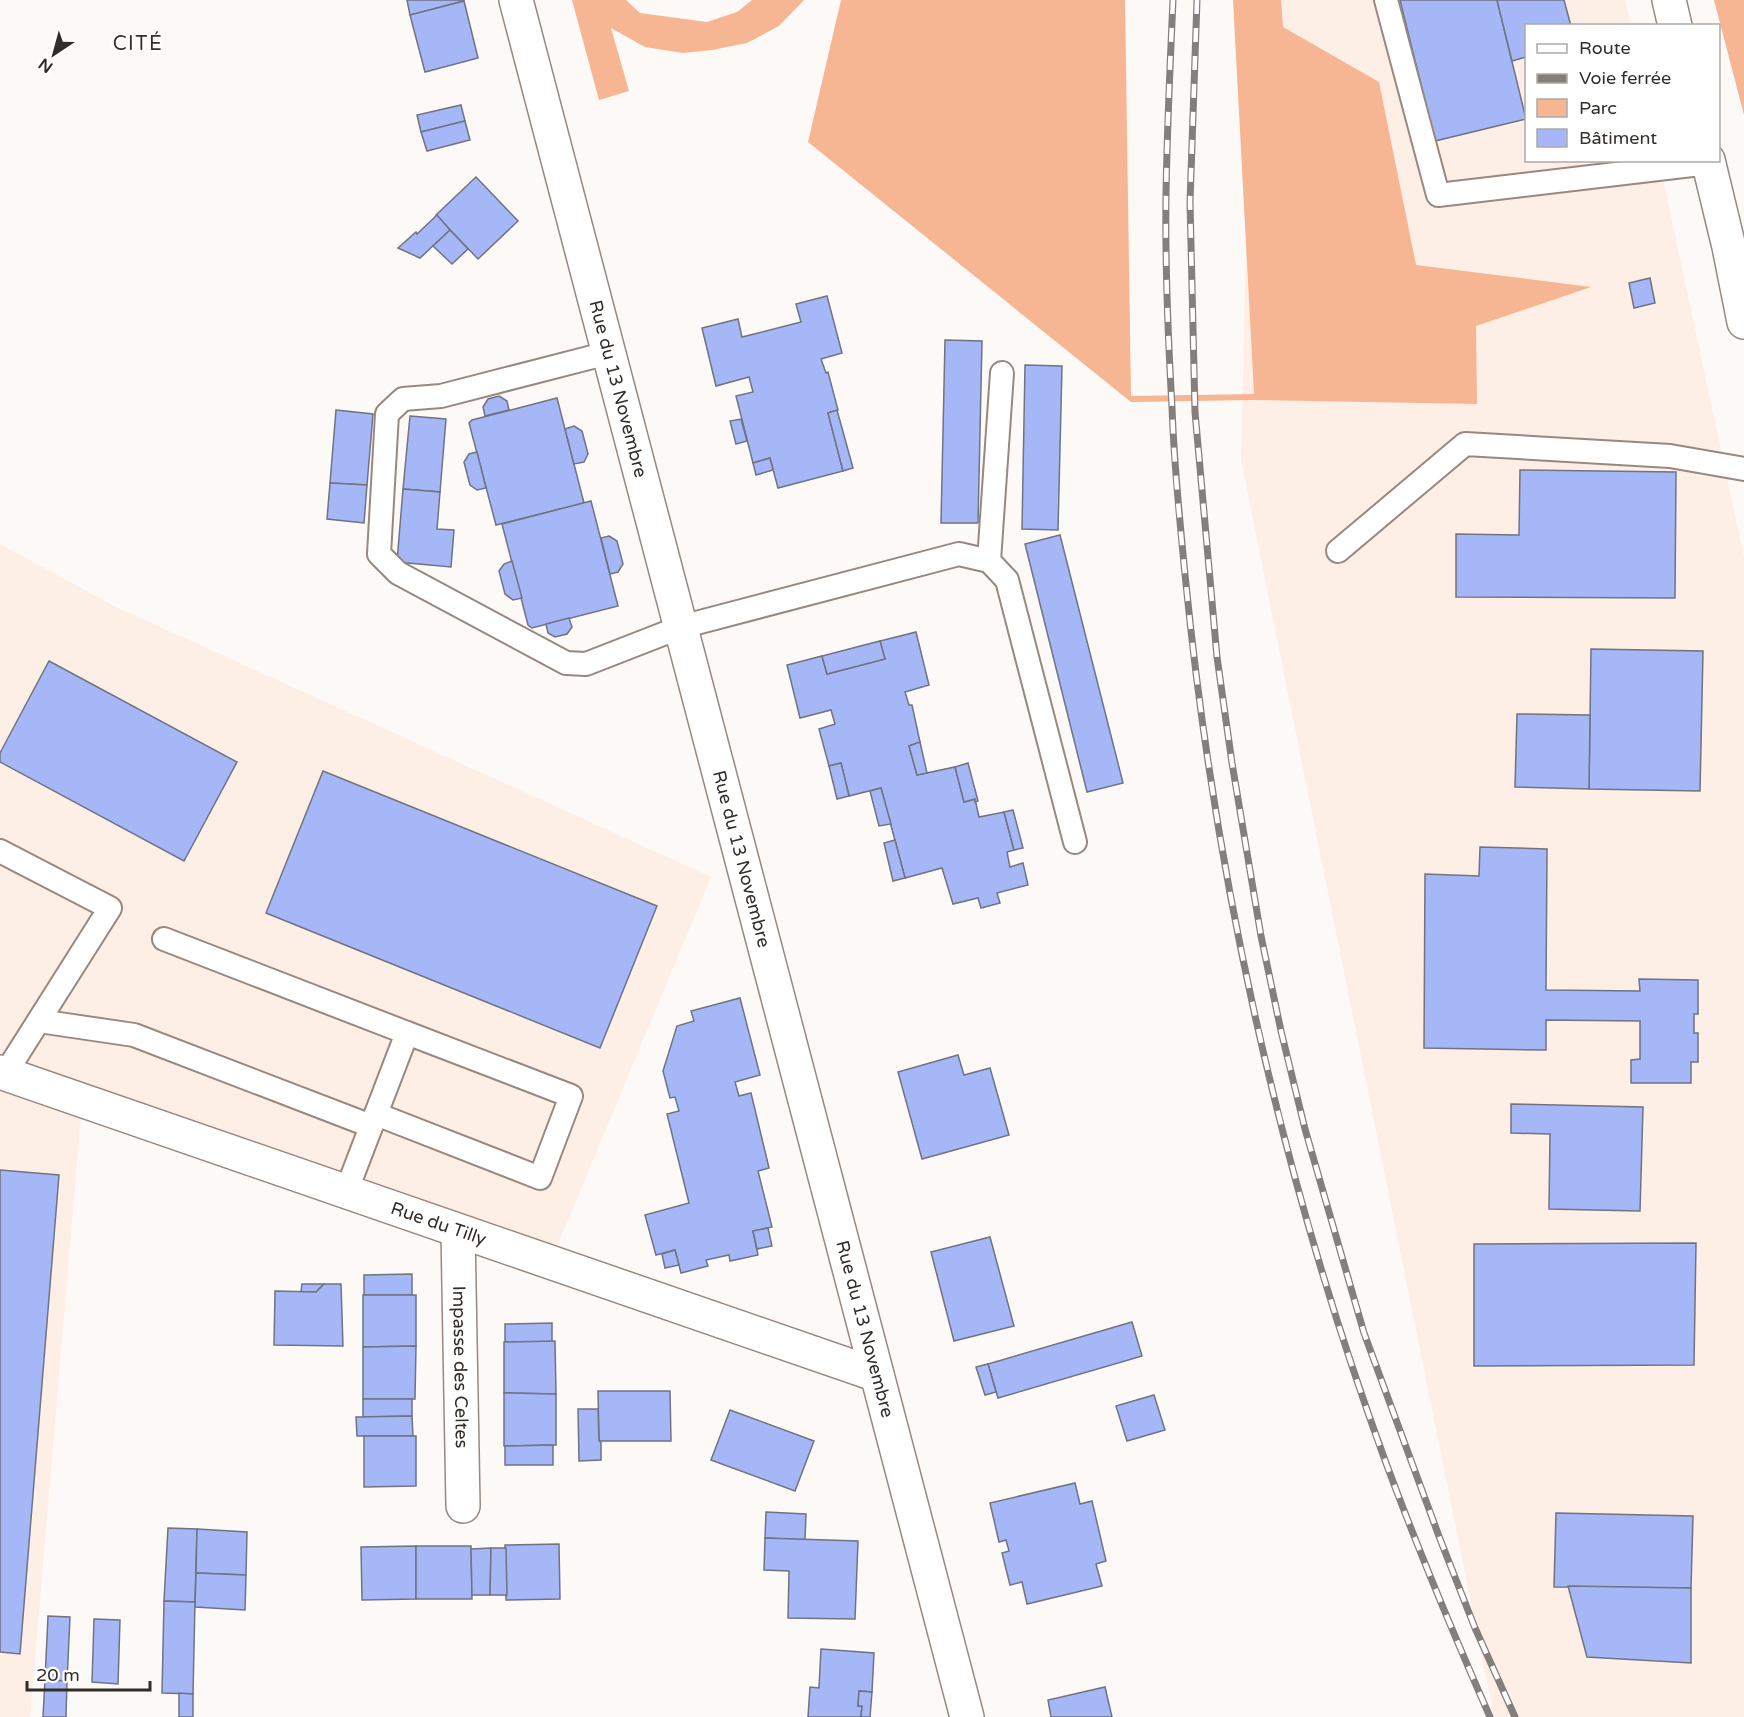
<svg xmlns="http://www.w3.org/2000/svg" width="1744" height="1717" font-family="'Varela Round',sans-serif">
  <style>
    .built { fill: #fdeee6 }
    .green { fill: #f7b693 }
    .building { fill: #a6b7f8; stroke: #6f7382; stroke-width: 1.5 }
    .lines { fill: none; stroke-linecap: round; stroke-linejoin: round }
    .lane-casing { stroke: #98887f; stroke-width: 26 }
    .street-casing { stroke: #98887f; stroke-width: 36 }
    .secondary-casing { stroke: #98887f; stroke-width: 36 }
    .lane { stroke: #fff; stroke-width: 22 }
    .street { stroke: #fff; stroke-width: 33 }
    .secondary { stroke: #fff; stroke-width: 33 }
    .rail-casing { stroke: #857f7c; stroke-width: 7 }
    .rail { stroke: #fff; stroke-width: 4.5; stroke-dasharray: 14; stroke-linecap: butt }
    .labels { text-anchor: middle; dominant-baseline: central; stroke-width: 5; stroke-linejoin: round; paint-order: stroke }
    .street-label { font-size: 18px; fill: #332d29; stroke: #fff }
    .neighbourhood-label { font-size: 20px; letter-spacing: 1.5px; fill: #392c24; stroke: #fff }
  </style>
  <rect width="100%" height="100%" fill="#fdf9f7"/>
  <g class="built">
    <path d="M1252 0H1625L1631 25 1526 26V160L1659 161 1744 557V1717H1494L1241 460Z"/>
    <path d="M0 544 114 606 711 877 551 1261 83 1091 30 1717H0Z"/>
  </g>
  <g class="green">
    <path d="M572 0H626L640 13 707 22 737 12 752 0H804L779 26 747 43 712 50 683 53 645 47 611 28 629 91 599 100Z"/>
    <path d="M841 0H1125L1131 396 1254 394 1233 0H1281L1283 27 1379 82 1416 265 1591 287 1476 326 1477 404 1253 400 1131 402 808 142Z"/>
    <path d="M1714 0H1744V115Z"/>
  </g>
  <g class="building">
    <path d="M407 0H464V1L410 15Z"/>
    <path d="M1400 0H1497L1526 119 1435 141Z"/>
    <path d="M1497 0H1564L1571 26H1526V57L1512 61Z"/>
    <path d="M464 1 478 58 425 72 410 15Z"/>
    <path d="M461 105 465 121 421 132 417 115Z"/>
    <path d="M465 121 470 140 427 151 421 132Z"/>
    <path d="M476 177 518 221 478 259 436 215Z"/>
    <path d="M437 215 450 230 420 258 398 248 416 232 417 234Z"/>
    <path d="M450 230 468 249 452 264 433 246Z"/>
    <path d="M1650 278 1655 303 1634 308 1629 283Z"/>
    <path d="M827 296 842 353 821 359 826 373 828 372 838 410 828 413 843 471 778 488 770 458 753 463 736 396 753 392 749 377 716 386 702 328 738 319 742 337 801 322 796 304Z"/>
    <path d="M945 340 982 341 978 523H941Z"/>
    <path d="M1025 365 1062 366 1058 530 1022 529Z"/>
    <path d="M499 396 507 401 509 410 485 416 483 407 488 399Z"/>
    <path d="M557 398 584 503 496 525 469 423 472 420Z"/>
    <path d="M336 410 373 414 367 485 330 483Z"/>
    <path d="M837 410 853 468 843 471 828 413Z"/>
    <path d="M410 416 446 419 440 492 403 489Z"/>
    <path d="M741 419 747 441 736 444 730 421Z"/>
    <path d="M574 426 582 431 588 454 584 462 574 464 565 429Z"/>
    <path d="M477 452 486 488 477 490 470 485 464 462 469 454Z"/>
    <path d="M770 458 773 470 756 475 753 463Z"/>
    <path d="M1520 470 1676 472 1675 598 1456 597V534L1519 535Z"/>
    <path d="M330 483 367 485 364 523 327 519Z"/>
    <path d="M403 489 440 492 437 529 454 530 451 567 397 562Z"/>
    <path d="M591 501 618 606 532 628 528 625 502 524Z"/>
    <path d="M1060 535 1123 783 1087 792 1025 544Z"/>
    <path d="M609 536 617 541 623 564 618 572 610 574 601 538Z"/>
    <path d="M512 561 522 598 513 600 505 594 499 571 504 564Z"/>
    <path d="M569 618 572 627 567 634 555 637 548 633 546 624Z"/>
    <path d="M916 632 929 685 905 692 909 705H912L920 742 909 746 917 775 955 767 964 802 975 799 979 817 1004 812 1014 850 1007 852 1010 867 1023 863 1028 885 997 893 1000 903 981 908 978 898 953 904 942 868 905 878 881 788 849 796 841 763 829 766 819 729 835 724 831 710 800 718 787 665 822 656 827 674 885 659 880 641Z"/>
    <path d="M880 641 885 659 827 674 822 656Z"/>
    <path d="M1591 649 1703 651 1700 791 1589 789Z"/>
    <path d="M49 661 237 762 184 861 0 762V753Z"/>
    <path d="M1517 714 1590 715 1589 789 1515 787Z"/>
    <path d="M920 742 927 773 917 775 909 746Z"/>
    <path d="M841 763 849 796 837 799 829 766Z"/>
    <path d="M968 763 978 801 975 802V799L964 802 955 767Z"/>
    <path d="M323 771 657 906 600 1048 266 913Z"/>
    <path d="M881 788 891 824 879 826 870 791Z"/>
    <path d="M1013 810 1023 848 1014 850 1004 812Z"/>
    <path d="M895 840 905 878 893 881 884 843Z"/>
    <path d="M1480 847 1547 849 1546 990 1640 991 1639 979 1698 980V1014H1694V1033H1698V1062H1691V1083H1631V1060L1640 1059V1021L1546 1020V1050L1424 1048 1425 874 1479 876Z"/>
    <path d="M740 998 760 1075 735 1082 739 1096 751 1093 769 1168 758 1171 772 1227 753 1231 758 1255 730 1261 729 1255 706 1260 708 1266 681 1273 675 1250 656 1255 645 1215 689 1203 667 1114 679 1111 675 1097 670 1098 663 1071 677 1026 694 1021 691 1011Z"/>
    <path d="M958 1055 964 1075 990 1068 1009 1135 922 1159 898 1072Z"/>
    <path d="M1511 1104 1643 1107 1640 1211 1549 1209 1550 1134 1511 1133Z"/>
    <path d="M0 1170 59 1175 20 1654 0 1652Z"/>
    <path d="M768 1228 772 1246 757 1249 753 1231Z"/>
    <path d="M990 1237 1014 1326 954 1341 931 1252Z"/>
    <path d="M1696 1243 1694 1365 1474 1366V1244Z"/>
    <path d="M675 1250 679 1265 665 1268 662 1254Z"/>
    <path d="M412 1274V1295H364V1275Z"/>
    <path d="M302 1284H324L316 1292H301Z"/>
    <path d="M324 1284H341L343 1346 274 1345 275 1291 316 1292Z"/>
    <path d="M363 1295H416V1346L363 1347Z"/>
    <path d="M1132 1322 1142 1356 998 1398 988 1364Z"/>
    <path d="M552 1323V1342H505V1324Z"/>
    <path d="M555 1341 556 1394 504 1393V1342Z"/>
    <path d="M416 1346 415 1399H363V1347Z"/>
    <path d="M988 1364 996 1392 985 1395 976 1367Z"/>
    <path d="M598 1391H670L671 1441H599Z"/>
    <path d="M504 1393 556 1394V1445L504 1446Z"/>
    <path d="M1154 1395 1165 1430 1127 1441 1116 1406Z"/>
    <path d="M363 1399H412V1416L363 1417Z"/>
    <path d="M578 1409H598L599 1441 601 1442V1460L579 1461Z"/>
    <path d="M730 1410 814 1441 795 1491 711 1460Z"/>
    <path d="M412 1416 413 1436H357L356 1417Z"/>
    <path d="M364 1436H416V1486L364 1487Z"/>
    <path d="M553 1445V1465H505V1446Z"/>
    <path d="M1075 1483 1080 1504 1092 1501 1106 1561 1096 1564 1102 1586 1027 1604 1022 1582 1010 1585 1002 1553 1009 1551 1006 1540 999 1542 990 1503Z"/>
    <path d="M766 1512 806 1514 805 1540 765 1538Z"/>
    <path d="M1556 1513 1693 1516 1691 1588 1554 1587Z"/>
    <path d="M168 1528 197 1529 195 1602 164 1601Z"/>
    <path d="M197 1529 247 1532 246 1575 196 1573Z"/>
    <path d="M765 1538 858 1541 855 1619 788 1618 789 1571 764 1570Z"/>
    <path d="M559 1544 560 1599 506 1600 505 1545Z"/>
    <path d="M416 1546V1599L362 1600 361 1547Z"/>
    <path d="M416 1546H471L472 1599H416Z"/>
    <path d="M491 1548 490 1595H472L471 1549Z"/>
    <path d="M491 1548H506L507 1595H490Z"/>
    <path d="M196 1573 246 1575 245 1610 195 1607Z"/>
    <path d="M1568 1586 1691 1588V1663L1587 1657Z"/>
    <path d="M164 1601 195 1602 193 1694 162 1693Z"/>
    <path d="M48 1616 70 1617 67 1681 45 1680Z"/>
    <path d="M94 1619 120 1620 118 1684 92 1682Z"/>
    <path d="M821 1649 874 1653 872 1692 859 1691 858 1706H862L861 1717H808L810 1687 819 1688Z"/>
    <path d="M45 1680 67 1681 66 1717H43Z"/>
    <path d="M1105 1687 1112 1717H1051L1048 1700Z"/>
    <path d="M859 1691 872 1692 870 1717H861L862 1706H858Z"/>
    <path d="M179 1693 193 1694V1717H179Z"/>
  </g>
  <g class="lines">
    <g class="lane-casing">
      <g id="lane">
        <path d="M1386 0 1438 195 1709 163"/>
        <path d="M608 353 441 396 403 399 387 414 379 554 398 573 566 663 586 664 681 627 959 554 989 561 1007 580 1075 842"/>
        <path d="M1338 551 1465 444 1670 456 1744 469"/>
        <path d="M989 561 1002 373"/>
        <path d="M0 851 110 908 5 1074"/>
        <path d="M164 939 407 1033 346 1192"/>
        <path d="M39 1021 134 1035 371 1126"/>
        <path d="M376 1114 540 1178 571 1096 407 1033"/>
      </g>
    </g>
    <g class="street-casing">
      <g id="street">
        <path id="s1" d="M0 1072 877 1375"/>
        <path id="s2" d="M458 1231 463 1506"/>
      </g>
    </g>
    <g class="secondary-casing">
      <g id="secondary">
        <path id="s3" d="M516 0 967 1717"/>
        <path d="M1669 0 1675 26"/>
        <path d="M1708 160 1729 247 1744 322"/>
      </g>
    </g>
    <use href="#lane" class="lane"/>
    <use href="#street" class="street"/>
    <use href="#secondary" class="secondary"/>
    <g class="rail-casing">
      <g id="rail">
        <path d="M1173 0C1170 65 1167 130 1166 195 1165 266 1168 337 1172 407 1174 466 1180 525 1186 584 1216 883 1282 1180 1386 1463 1418 1549 1453 1633 1490 1717"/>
        <path d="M1197 0 1190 202 1195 412 1217 657 1232 763 1261 936 1281 1031 1305 1129 1364 1333 1440 1539 1475 1628 1515 1717"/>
      </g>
    </g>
    <use href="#rail" class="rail"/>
  </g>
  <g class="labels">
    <g class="street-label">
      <text stroke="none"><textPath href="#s3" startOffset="402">Rue du 13 Novembre</textPath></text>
      <text stroke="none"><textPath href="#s3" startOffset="888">Rue du 13 Novembre</textPath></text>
      <text stroke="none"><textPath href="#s1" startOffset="464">Rue du Tilly</textPath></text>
      <text stroke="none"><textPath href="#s3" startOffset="1374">Rue du 13 Novembre</textPath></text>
      <text stroke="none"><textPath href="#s2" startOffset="136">Impasse des Celtes</textPath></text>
    </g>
    <g class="neighbourhood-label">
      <text x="138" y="44">CITÉ</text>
    </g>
  </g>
  <rect x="1525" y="24" width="195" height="138" fill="#ffffff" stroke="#adaba9" stroke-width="1.5"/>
  <rect x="1537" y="44" width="30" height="9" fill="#ffffff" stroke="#adaba9" stroke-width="1.5"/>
  <text x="1579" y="54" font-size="18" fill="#332d29">Route</text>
  <rect x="1537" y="74" width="30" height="9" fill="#857f7c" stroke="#adaba9" stroke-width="1.5"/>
  <text x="1579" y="84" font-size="18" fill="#332d29">Voie ferrée</text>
  <rect x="1537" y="99" width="30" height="18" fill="#f7b693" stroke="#adaba9" stroke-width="1.5"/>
  <text x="1579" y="114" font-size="18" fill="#332d29">Parc</text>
  <rect x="1537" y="129" width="30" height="18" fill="#a6b7f8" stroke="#adaba9" stroke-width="1.5"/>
  <text x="1579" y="144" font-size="18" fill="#332d29">Bâtiment</text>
  <g transform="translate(54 54) rotate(216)" stroke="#ffffff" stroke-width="4.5" paint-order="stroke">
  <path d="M0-4.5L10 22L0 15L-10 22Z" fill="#332d29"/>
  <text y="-9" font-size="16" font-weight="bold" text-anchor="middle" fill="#332d29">N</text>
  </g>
  <path d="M27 1681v9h123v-9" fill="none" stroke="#332d29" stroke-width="3"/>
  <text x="36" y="1681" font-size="18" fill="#332d29" stroke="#ffffff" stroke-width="4.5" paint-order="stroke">20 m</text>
</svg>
